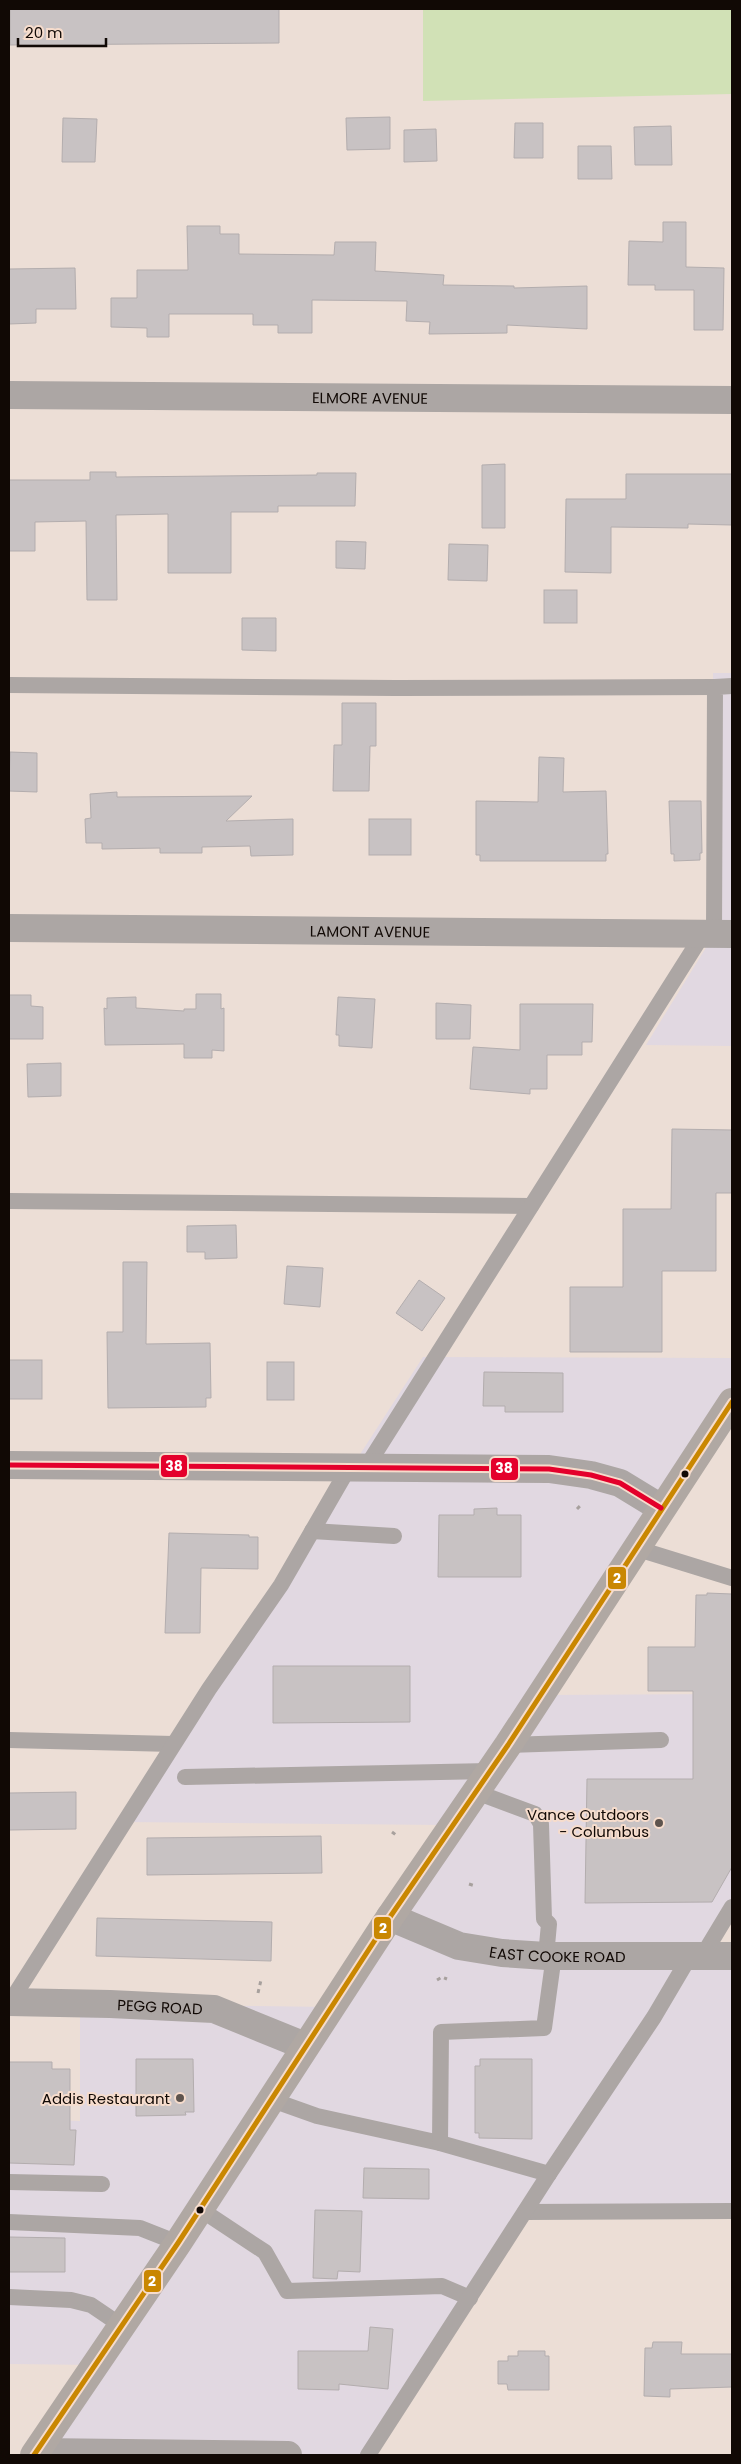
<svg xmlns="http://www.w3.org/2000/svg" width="741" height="2464" font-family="Poppins,sans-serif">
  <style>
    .commercial { fill: #e1d8e1 }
    .green { fill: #d1e1b6 }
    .building { fill: #c8c2c3; stroke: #b3adae }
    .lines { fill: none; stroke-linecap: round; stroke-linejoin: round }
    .path { stroke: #a7a09d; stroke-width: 3; stroke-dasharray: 4 4; stroke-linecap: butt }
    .service { stroke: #aca6a4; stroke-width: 16 }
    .minor { stroke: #aca6a4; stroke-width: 28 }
    .primary { stroke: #b0a8a3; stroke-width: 28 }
    .bus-1-casing { stroke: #f6dccc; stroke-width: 9 }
    .bus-2-casing { stroke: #f6dccc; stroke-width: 9 }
    .bus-1 { stroke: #c98701; stroke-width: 5 }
    .bus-2 { stroke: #e4002b; stroke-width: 5 }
    .bus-dot { fill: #110905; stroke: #f6dccc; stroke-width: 2 }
    .poi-dot { fill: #5e544e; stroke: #f6dccc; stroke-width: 2 }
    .labels { text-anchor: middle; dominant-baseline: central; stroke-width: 4; stroke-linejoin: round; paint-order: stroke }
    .street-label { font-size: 15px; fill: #110905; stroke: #f6dccc }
    .poi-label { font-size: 15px; fill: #110905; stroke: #f6dccc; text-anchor: end }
    .line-badge { stroke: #f6dccc; stroke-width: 2 }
    .badge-label { font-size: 14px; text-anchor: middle; font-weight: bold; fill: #fff }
  </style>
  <rect width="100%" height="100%" fill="#ecded6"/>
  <g class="commercial">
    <path d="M713 673H732V1046L646 1045 715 933Z"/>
    <path d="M423 1357 732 1358V1403L544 1695 732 1694V1908L704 1955 732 1956V2211L525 2212 362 2455H268L45 2447 101 2365 9 2364V2118L80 2121V2004L330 2007 446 1825 122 1822Z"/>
  </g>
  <path class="green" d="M423 9H732V94L423 101Z"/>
  <g class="building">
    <path d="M10 9H279V43L10 45Z"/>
    <path d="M390 117V149L347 150 346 118Z"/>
    <path d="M63 118 97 119 95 162H62Z"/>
    <path d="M515 123H543V158H514Z"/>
    <path d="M671 126 672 165H635L634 127Z"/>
    <path d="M436 129 437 161 404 162V130Z"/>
    <path d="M578 146H611L612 179H578Z"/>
    <path d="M663 222H686V267L724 268 723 330H694V290H655V285H628L629 241 663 242Z"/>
    <path d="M187 226H220V234H239V254L334 255 335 242H376L375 271 444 275 443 285 514 286V288L587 286V329L507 325V333L429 334 430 322 406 321 407 301 312 300V333H278V325H253V314H169V337H147V328L111 327V298H137V270H188Z"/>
    <path d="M75 268 76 309H36V323L9 324V269Z"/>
    <path d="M505 464V528H482V465Z"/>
    <path d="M90 472H116V477L317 475V473H356L355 506H278V512H231V573H168V514L116 515 117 600H87L86 521 35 522V551H9V480H90Z"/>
    <path d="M626 474H732V525L688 524V528L611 527V573L565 572 566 499H626Z"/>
    <path d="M336 541 366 542 365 569 336 568Z"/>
    <path d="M449 544 488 545 487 581 448 580Z"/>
    <rect x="544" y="590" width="33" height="33"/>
    <path d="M242 618H276V651L242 650Z"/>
    <path d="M342 703H376V746H370L369 791H333L334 745H342Z"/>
    <path d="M10 752 37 753V792L9 791Z"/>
    <path d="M539 757 564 758 563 792 606 791 608 854H606V861H480V855H476V801L538 802Z"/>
    <path d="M117 792V797L252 796 226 821 293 819V855L251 856 250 846 202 847V853H160V848L102 849V843H86L85 819 91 818 90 794Z"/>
    <path d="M669 801H701L702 853H700V860L674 861V854H671Z"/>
    <rect x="369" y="819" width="42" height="36"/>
    <path d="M196 994H221V1009L224 1008V1051L212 1050V1058H184V1044L105 1045 104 1008 107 1009V998L136 997V1008L184 1011V1009H196Z"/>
    <path d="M9 995H31V1006L43 1007V1039H9Z"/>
    <path d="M338 997 375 999 372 1048 339 1046V1035H336Z"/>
    <path d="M436 1003 471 1005 470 1039H436Z"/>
    <path d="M520 1004H593L592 1042H582V1055H547V1089H530V1094L470 1089 473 1047 520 1050Z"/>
    <path d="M61 1063V1096L28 1097 27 1064Z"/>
    <path d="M672 1129 732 1130V1193H716V1271H662V1352H570V1287H623V1209H671Z"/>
    <path d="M236 1225 237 1258 205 1259V1252H187V1226Z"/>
    <path d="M123 1262H147L146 1344 210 1343 211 1398H206V1407L108 1408 107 1332H123Z"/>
    <path d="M287 1266 323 1268 320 1307 284 1304Z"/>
    <path d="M419 1280 445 1298 422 1331 396 1313Z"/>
    <rect x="9" y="1360" width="33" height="39"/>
    <rect x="267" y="1362" width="27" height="38"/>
    <path d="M484 1372 563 1373V1412H505V1406H483Z"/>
    <path d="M497 1508V1515H521V1577H438L439 1515H474V1509Z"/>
    <path d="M169 1533 249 1535V1537H258V1569L201 1568 200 1633H165Z"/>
    <path d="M707 1593 732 1594V1867L712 1902 585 1903 587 1779H693V1691H648V1647H695L696 1595H707Z"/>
    <path d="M273 1666H410V1722L273 1723Z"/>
    <path d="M76 1792V1829L9 1830V1793Z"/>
    <path d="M321 1836 322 1873 147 1875V1838Z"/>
    <path d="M97 1918 272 1922 271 1961 96 1956Z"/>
    <path d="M136 2059H193L194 2112H185L186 2115 136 2116Z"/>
    <path d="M480 2059H532V2139L479 2138V2133H475V2066H480Z"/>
    <path d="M9 2062H52V2069H70V2130H76L74 2165 9 2163Z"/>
    <path d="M364 2168 429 2169V2199L363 2198Z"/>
    <path d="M315 2210 362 2211 360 2272 338 2271 337 2279 313 2278Z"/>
    <path d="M9 2237 65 2238V2272H9Z"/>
    <path d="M370 2327 393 2329 388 2389 339 2384V2390L298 2389V2351H368Z"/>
    <path d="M653 2342H682L681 2354H732V2387L670 2389V2397L644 2396 645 2348H652Z"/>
    <path d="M518 2351H545V2356H549V2390H508L507 2384H498V2361H508V2356H518Z"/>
  </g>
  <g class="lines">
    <g class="path">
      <path d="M577 1509 581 1505"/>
      <path d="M392 1832 396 1835"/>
      <path d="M469 1884 475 1886"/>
      <path d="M437 1980 442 1977 447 1979"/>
      <path d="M258 1993 261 1980"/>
    </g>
    <g class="service">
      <path d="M9 685 396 688 715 687"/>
      <path d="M714 934 715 687 732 686"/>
      <path d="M9 1201 531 1206"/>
      <path d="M365 1469 703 934"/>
      <path d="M312 1531 394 1536"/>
      <path d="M635 1548 732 1578"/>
      <path d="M9 1740 173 1744"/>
      <path d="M508 1745 661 1740"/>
      <path d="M185 1777 490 1771"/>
      <path d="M476 1792 535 1814 541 1824 544 1919 549 1924 546 1956"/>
      <path d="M703 1955 732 1907"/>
      <path d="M9 2004 209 1689 281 1585 348 1469"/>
      <path d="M272 2100 317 2116 440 2143"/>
      <path d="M549 2174 440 2143 441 2032 544 2028 554 1955"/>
      <path d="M9 2182 102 2184"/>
      <path d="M200 2209 265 2252 287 2291 442 2286 470 2298"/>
      <path d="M525 2212 732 2211"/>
      <path d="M9 2222 140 2228 178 2243"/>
      <path d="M9 2297 71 2300 91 2305 122 2326"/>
      <path d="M368 2455 549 2174 654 2017 690 1956"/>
    </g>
    <g class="minor">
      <path id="s1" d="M9 395 732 400"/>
      <path id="s2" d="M9 928 732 934"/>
      <path d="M9 1465 549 1469 591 1475 620 1483 661 1508"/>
      <path id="s3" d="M390 1917 459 1946 502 1953 546 1956H732"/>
      <path id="s4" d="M9 2002 110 2004 214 2009 305 2046"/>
      <path d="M37 2452 288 2455"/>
    </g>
    <path class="primary" d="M34 2455 178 2243 390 1917 508 1745 732 1402"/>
    <g class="bus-1-casing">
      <path id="bus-1" d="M34 2455 178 2243 390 1917 508 1745 732 1402"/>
    </g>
    <g class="bus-2-casing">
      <path id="bus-2" d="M9 1465 549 1469 591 1475 620 1483 661 1508"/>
    </g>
    <use href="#bus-1" class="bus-1"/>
    <use href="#bus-2" class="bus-2"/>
  </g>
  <g class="bus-dot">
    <circle cx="685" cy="1474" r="4.5"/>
    <circle cx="200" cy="2210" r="4.5"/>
  </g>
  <g class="poi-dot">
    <circle cx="659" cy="1823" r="5"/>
    <circle cx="180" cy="2098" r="5"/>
  </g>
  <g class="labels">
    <g class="street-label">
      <text stroke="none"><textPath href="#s1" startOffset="361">ELMORE AVENUE</textPath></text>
      <text stroke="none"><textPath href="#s2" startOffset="361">LAMONT AVENUE</textPath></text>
      <text stroke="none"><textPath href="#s3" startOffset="174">EAST COOKE ROAD</textPath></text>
      <text stroke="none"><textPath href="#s4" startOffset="151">PEGG ROAD</textPath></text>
    </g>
    <g class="poi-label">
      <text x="649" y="1814">Vance Outdoors<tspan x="649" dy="17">- Columbus</tspan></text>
      <text x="170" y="2098">Addis Restaurant</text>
    </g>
  </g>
  <g class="line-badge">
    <rect x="160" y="1454" width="28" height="24" rx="5" fill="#e4002b"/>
    <rect x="490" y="1457" width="29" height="24" rx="5" fill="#e4002b"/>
    <rect x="607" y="1566" width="20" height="24" rx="5" fill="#c98701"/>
    <rect x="373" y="1916" width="19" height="24" rx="5" fill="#c98701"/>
    <rect x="143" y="2269" width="19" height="24" rx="5" fill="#c98701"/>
  </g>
  <g class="badge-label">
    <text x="174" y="1471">38</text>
    <text x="504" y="1473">38</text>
    <text x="617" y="1583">2</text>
    <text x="383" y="1933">2</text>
    <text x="152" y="2286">2</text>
  </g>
  <rect width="741" height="2464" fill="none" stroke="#110905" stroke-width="20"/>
  <path d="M18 38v8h88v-8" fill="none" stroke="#110905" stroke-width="2.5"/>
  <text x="25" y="38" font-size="15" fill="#110905" stroke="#f6dccc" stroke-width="4" paint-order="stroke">20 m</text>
</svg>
